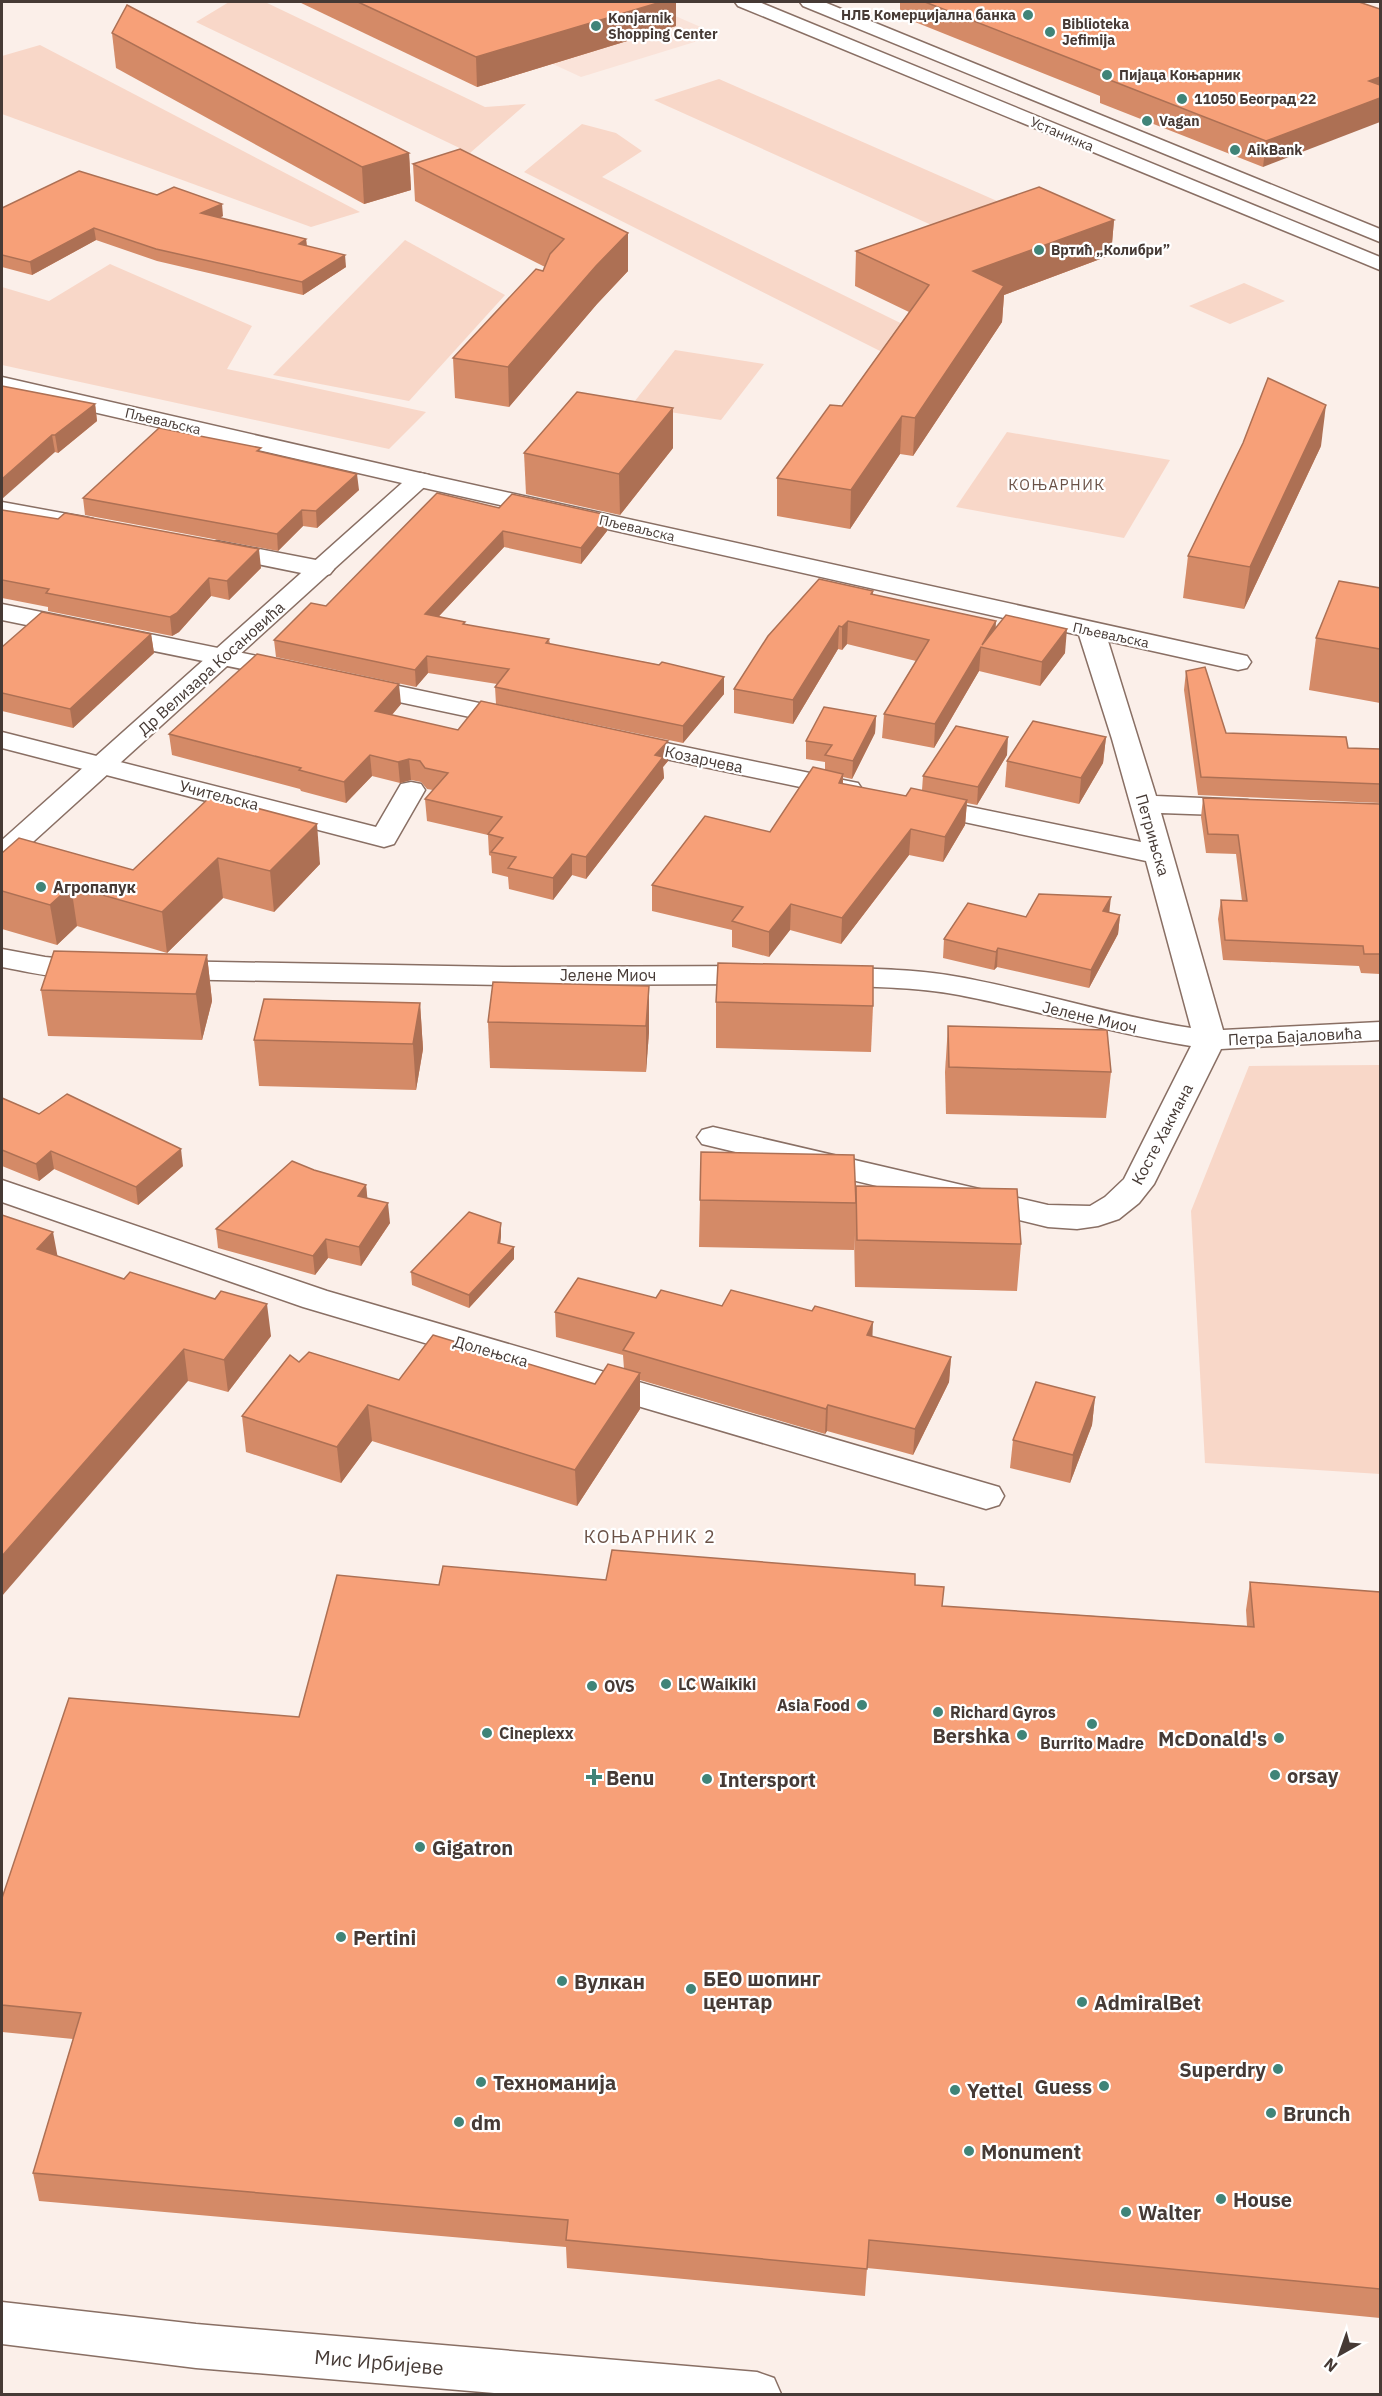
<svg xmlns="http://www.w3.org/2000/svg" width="1382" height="2396" font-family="'IBM Plex Sans',sans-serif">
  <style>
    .built { fill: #fae3d9 }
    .green { fill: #f8d7c8 }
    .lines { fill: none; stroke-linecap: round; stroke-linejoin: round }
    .minor-casing { stroke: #896f64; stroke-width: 3 }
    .tertiary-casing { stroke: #896f64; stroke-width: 3 }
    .secondary-casing { stroke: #896f64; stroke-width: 3 }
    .minor { fill: #fff; fill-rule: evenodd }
    .tertiary { fill: #fff; fill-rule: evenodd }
    .secondary { fill: #fff; fill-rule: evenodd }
    .wall { fill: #d48a67 }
    .shaded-wall { fill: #ad7054 }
    .building { fill: #f7a078; stroke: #ad7054; stroke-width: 1.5 }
    .poi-dot { fill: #408478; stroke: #fff; stroke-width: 2 }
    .labels { text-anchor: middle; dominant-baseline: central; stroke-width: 4.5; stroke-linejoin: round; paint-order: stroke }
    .far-poi-label { font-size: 14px; font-weight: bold; fill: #463a35; stroke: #fff; text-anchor: start }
    .far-street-label { font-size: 14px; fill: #463a35; stroke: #fff }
    .far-neighbourhood-label { font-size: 15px; letter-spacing: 1.5px; fill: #6a5146; stroke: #fff }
    .street-label { font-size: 16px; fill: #463a35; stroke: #fff }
    .poi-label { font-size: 16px; font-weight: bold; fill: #463a35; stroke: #fff; text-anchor: start }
    .neighbourhood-label { font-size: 18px; letter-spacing: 1.5px; fill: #6a5146; stroke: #fff }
    .near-poi-label { font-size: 20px; font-weight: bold; fill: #463a35; stroke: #fff; text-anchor: start }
    .near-street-label { font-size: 20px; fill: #463a35; stroke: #fff }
  </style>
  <rect width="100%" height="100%" fill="#fbefe9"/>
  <path class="built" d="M419 2H643L703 28 714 36 581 77Z"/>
  <g class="green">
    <path d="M229 2H265L485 107 526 104 470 153 196 22Z"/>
    <path d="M40 45 360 212 311 227 2 114V56Z"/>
    <path d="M719 79 1013 208 947 232 654 100Z"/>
    <path d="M582 124 616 133 642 151 602 177 974 359 886 354 524 172Z"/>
    <path d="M405 240 505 295 409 401 273 375Z"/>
    <path d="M110 264 252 326 227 369 426 412 389 449 2 365V287L49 301Z"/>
    <path d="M1244 283 1285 301 1230 324 1189 306Z"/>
    <path d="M675 350 764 364 721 420 631 406Z"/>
    <path d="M1007 432 1170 460 1124 538 956 507Z"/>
    <path d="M1380 1065V1474L1205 1463 1191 1211 1249 1066Z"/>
  </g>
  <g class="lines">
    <g class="minor-casing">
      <g id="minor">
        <path d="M420 473 1247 656 1251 662 1247 668 1238 670 1108 641 1156 796 1247 800 1257 802 1261 808 1257 814 1247 816 1161 813 1223 1030 1380 1022V1040L1221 1049 1154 1184 1139 1203 1119 1219 1098 1226 1077 1229 1048 1227 702 1144 697 1137 702 1130 713 1127 1048 1205 1090 1206 1105 1197 1124 1179 1191 1046C1113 1034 1037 1010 959 995 916 987 871 987 827 985L816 982 812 976 816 970 827 967C871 969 916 969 959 977 1037 991 1113 1016 1191 1028L1146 861 922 813 912 811 908 805 912 799 922 797 1141 842 1112 739 1079 635 411 485 408 480 411 475Z"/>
        <path d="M2 502 84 517 93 519 96 524 93 529 84 531 2 516Z"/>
        <path d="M217 541 321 561 330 564 334 569 330 574 321 577 208 554 204 549 208 544Z"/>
        <path d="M2 604 291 663 300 665 304 671 300 677 291 679 2 620Z"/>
        <path d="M356 677 517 711 527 713 531 719 527 725 517 727 347 691 343 685 347 679Z"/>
        <path d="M2 732 376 827 401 784 411 782 421 784 425 790 394 844 384 847 2 748Z"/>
        <path d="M623 734 848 781 858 783 862 789 858 795 848 797 613 748 609 742 613 736Z"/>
        <path d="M2 949 45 957 106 963 110 969 106 975C73 983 34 973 2 967Z"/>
        <path d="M164 961 503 967 764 966 775 969 779 975 775 981 764 984 503 985 164 979 153 976 149 970 153 964Z"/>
        <path d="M2 1180 327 1291 999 1487 1004 1496 999 1505 986 1509 303 1307 2 1202Z"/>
      </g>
    </g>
    <g class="tertiary-casing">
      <g id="tertiary">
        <path d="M2 377 420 473 429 475 432 480 12 861 2 864V840L402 483 2 391Z"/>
        <path d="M2 2302 196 2324 757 2372 774 2378 781 2394H506L196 2368 2 2344Z"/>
      </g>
    </g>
    <g class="secondary-casing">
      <g id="secondary">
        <path d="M735 2H759L1380 257V270L738 6Z"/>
        <path d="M800 2H824L1380 229V242L803 6Z"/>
      </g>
    </g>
    <use href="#minor" class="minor"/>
    <use href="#tertiary" class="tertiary"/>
    <use href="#secondary" class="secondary"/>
  </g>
  <g class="wall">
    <path d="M299 2H676V26L477 87Z"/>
    <path d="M900 2H1359L1263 167 1100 103V96L900 16Z"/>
    <path d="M112 33 409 153 411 190 364 204 116 68Z"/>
    <path d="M413 164 628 233V271L597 304 509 407 455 398 453 358 543 271 545 267 415 201Z"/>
    <path d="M2 208 223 216 219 218 306 239 307 246 346 267 303 295 157 261 96 240 32 275 2 267Z"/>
    <path d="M1114 220 1111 255 1004 295 1002 322 913 456 900 454 850 529 777 516V478L842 406 909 312 855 286 856 251Z"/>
    <path d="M2 386 95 404 97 421 58 453 55 452Z"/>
    <path d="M1321 446 1244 609 1183 598 1188 556Z"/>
    <path d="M673 448 620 515 526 494 524 453Z"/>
    <path d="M261 452 359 490 317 528 303 526 278 551 85 515 83 498Z"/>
    <path d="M499 508 607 531 581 564 504 547 439 616 466 625 549 639 550 644 724 677V694L683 743 496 704 495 687 497 684 428 673 416 687 276 657 274 640 326 606Z"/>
    <path d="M2 510 261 568 229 600 211 596 179 632 172 636 48 611V607L2 598Z"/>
    <path d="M1380 588V703L1309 690 1316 638Z"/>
    <path d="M873 591V595L996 628 1065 653 1040 686 979 671 934 748 882 738 884 714 916 661 847 644 842 650 838 649 793 724 734 713V689Z"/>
    <path d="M151 634 154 653 73 728 2 711V647Z"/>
    <path d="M1186 671 1226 733 1348 748 1380 749V803L1198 795 1184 690Z"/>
    <path d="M401 704 392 715 458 730 668 741V761L663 767 664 778 586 879 572 875 553 900 509 889 508 877 492 873 491 856 489 855 488 835 427 821 425 799 433 790 427 789 421 782 411 780 400 783 372 776 346 803 301 791 300 789 172 755 169 734Z"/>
    <path d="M876 716 875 733 852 779 843 777V784L906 796 922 790 923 776 1007 755 977 805 967 803 965 825 943 862 909 855 841 944 790 930 769 957 732 947V930L652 911V885L770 832 825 770V762L806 759V741Z"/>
    <path d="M1106 737 1103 763 1079 804 1005 787 1007 761Z"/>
    <path d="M211 796 320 864 274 912 223 898 167 953 77 926 57 945 2 929V853L133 870Z"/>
    <path d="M1203 798 1380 804V974L1361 973 1359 966 1223 960 1218 919 1221 900 1242 901 1236 854 1206 853 1201 817Z"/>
    <path d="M1109 913 1120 915 1118 934 1089 988 997 967 994 970 943 958 944 939 1026 917Z"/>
    <path d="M207 955 212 1001 202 1040 48 1036 41 990Z"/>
    <path d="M649 986V1032L646 1072 490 1068 488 1022Z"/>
    <path d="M716 1002 873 1006 871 1052 716 1048Z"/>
    <path d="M420 1003 423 1049 416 1090 259 1086 254 1040Z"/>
    <path d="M948 1026 1111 1072 1106 1118 946 1114 945 1072Z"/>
    <path d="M2 1098 39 1114 183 1166 138 1205 54 1169 39 1181 2 1166Z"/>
    <path d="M314 1170 366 1185 367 1199 390 1223 361 1266 328 1258 315 1275 218 1248 216 1229Z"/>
    <path d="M856 1186 1021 1244 1017 1291 855 1287 854 1235V1250L699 1247 700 1200 856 1202Z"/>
    <path d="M501 1223V1236L500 1243 514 1259 469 1308 412 1285 411 1272Z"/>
    <path d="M57 1256 271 1336 228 1392 188 1381Z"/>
    <path d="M656 1298 722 1306 873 1337 951 1357 949 1382 913 1455 827 1431 825 1434 640 1380V1409L577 1506 372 1441 341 1483 246 1452 242 1416 299 1362 399 1380 595 1384 624 1369 623 1355 556 1337 555 1312Z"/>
    <path d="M1095 1397 1092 1425 1070 1483 1010 1468 1013 1440Z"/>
    <path d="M606 1580 915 1585 942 1606 1247 1626 1246 1610 1250 1582 1380 1592V2318L867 2268 865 2296 567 2268 566 2247 39 2201 33 2173 73 2039 2 2032V1898L299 1717 439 1585Z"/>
  </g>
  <g class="shaded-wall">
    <path d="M661 2H676V26L477 87 476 57Z"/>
    <path d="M1380 77V122L1263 167 1266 141 1369 81Z"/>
    <path d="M409 153 411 190 364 204 362 167Z"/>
    <path d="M222 204 223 216 202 226 201 213Z"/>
    <path d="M1114 220 1111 255 1004 295 1002 322 913 456 915 418 973 271Z"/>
    <path d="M94 228 96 240 32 275 30 262Z"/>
    <path d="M628 233V271L597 304 509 407 508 367 596 266Z"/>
    <path d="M306 239 307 251 299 244Z"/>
    <path d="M345 255 346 267 303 295 302 282Z"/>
    <path d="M95 404 97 421 58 453 55 435Z"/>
    <path d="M1326 405 1321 446 1244 609 1250 567Z"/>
    <path d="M673 408V448L620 515 619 474Z"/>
    <path d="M902 416 900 454 850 529 851 490Z"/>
    <path d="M52 435 55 452 2 499V479Z"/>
    <path d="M357 474 359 490 317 528 316 511Z"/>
    <path d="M302 510 303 526 278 551 277 534Z"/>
    <path d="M607 515V531L581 564V548Z"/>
    <path d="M503 531 504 547 426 630 425 614Z"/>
    <path d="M259 549 261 568 229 600 227 581Z"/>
    <path d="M209 578 211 596 179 632 172 636 170 617Z"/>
    <path d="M848 621 847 644 842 650V627Z"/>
    <path d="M996 621 995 645H982Z"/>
    <path d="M839 626 838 649 793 724V700Z"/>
    <path d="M1067 629 1065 653 1040 686 1042 662Z"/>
    <path d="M151 634 154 653 73 728 70 709Z"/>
    <path d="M981 647 979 671 934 748 935 724Z"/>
    <path d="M427 656 428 673 416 687 415 670Z"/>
    <path d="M724 677V694L683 743V726Z"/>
    <path d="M399 684 401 704 377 732 375 711Z"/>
    <path d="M876 716 875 733 852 779 853 761Z"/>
    <path d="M1008 737 1007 755 977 805 978 787Z"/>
    <path d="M1106 737 1103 763 1079 804 1081 778Z"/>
    <path d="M668 741V761L663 767 664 778 586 879V857L655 755Z"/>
    <path d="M370 755 372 776 346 803 344 782Z"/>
    <path d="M409 759 411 780 400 783 398 762Z"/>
    <path d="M843 774 842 799 839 783Z"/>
    <path d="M967 800 965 825 943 862 945 837Z"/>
    <path d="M317 824 320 864 274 912 270 871Z"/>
    <path d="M911 829 909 855 841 944 842 918Z"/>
    <path d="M572 854V875L553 900V878Z"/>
    <path d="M218 858 223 898 167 953 162 912Z"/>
    <path d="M71 886 77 926 57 945 50 905Z"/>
    <path d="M1111 897 1109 915 1103 911Z"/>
    <path d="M791 904 790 930 769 957V932Z"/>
    <path d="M1120 915 1118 934 1089 988 1091 970Z"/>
    <path d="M998 948 997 967 994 970 996 952Z"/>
    <path d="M207 955 212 1001 202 1040 196 994Z"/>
    <path d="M649 986V1032L646 1072V1026Z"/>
    <path d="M420 1003 423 1049 416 1090 413 1044Z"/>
    <path d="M181 1149 183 1166 138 1205 136 1187Z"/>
    <path d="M51 1151 54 1169 39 1181 36 1164Z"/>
    <path d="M366 1185 368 1204 358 1196Z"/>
    <path d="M388 1203 390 1223 361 1266 359 1247Z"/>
    <path d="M501 1223V1236L499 1255 498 1243Z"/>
    <path d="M53 1232 59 1264 37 1249Z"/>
    <path d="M326 1239 328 1258 315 1275 313 1256Z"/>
    <path d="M514 1247V1259L469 1308V1295Z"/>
    <path d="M267 1304 271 1336 228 1392 224 1360Z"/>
    <path d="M873 1322 872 1347 867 1335Z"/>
    <path d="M184 1349 188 1381 2 1596V1556Z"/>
    <path d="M951 1357 949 1382 913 1455 915 1429Z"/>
    <path d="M640 1373V1409L577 1506 575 1470Z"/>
    <path d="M1095 1397 1092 1425 1070 1483 1073 1455Z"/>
    <path d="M368 1405 372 1441 341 1483 337 1447Z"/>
    <path d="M828 1405 827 1431 825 1434 826 1409Z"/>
  </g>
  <g class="building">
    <path d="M358 2H661L476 57Z"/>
    <path d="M925 2H1359L1380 9V77L1369 81 1380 85V98L1266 141 1102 77 1110 74Z"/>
    <path d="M127 5 409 153 362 167 112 33Z"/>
    <path d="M460 149 628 233 596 266 508 367 453 358 536 269 543 271 550 254 564 239 413 164Z"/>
    <path d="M79 171 157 195 174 187 222 204 201 213 306 239 299 244 345 255 302 282 156 249 94 228 30 262 2 255V208Z"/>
    <path d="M1039 187 1114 220 973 271 1004 286 915 418 902 416 851 490 777 478 830 405 842 406 929 285 856 251Z"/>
    <path d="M1268 378 1326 405 1250 567 1188 556 1243 443Z"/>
    <path d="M2 386 95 404 55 435H52L2 479Z"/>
    <path d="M577 392 673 408 619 474 524 453Z"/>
    <path d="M159 428 261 448 257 451 357 474 316 511 302 510 277 534 83 498Z"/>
    <path d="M437 493 499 508 512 494 607 515 581 548 503 531 425 614 465 622 463 624 549 639 546 643 659 665 662 662 724 677 683 726 495 687 509 669 427 656 415 670 274 640 311 603 326 606Z"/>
    <path d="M2 510 58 519 65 513 259 549 227 581 209 578 177 613 170 617 46 593 49 589 2 580Z"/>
    <path d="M819 579 873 591 871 594 996 621 982 645 1006 615 1067 629 1042 662 981 647 935 724 884 714 929 640 848 621 842 627 839 626 793 700 734 689 768 636Z"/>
    <path d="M1339 581 1380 588V649L1316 638Z"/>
    <path d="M42 612 151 634 70 709 2 693V647Z"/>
    <path d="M257 654 399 684 375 711 458 730 481 701 668 741 655 755 663 757 586 857 572 854 553 878 508 868 516 857 491 852 503 838 488 834 502 817 425 799 448 773 425 768 420 761 409 759 398 762 370 755 344 782 299 770 301 768 169 734Z"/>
    <path d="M1205 667 1226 733 1346 737 1348 748 1380 749V784L1201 777 1186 671Z"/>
    <path d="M824 707 876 716 853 761 825 755 832 745 806 741Z"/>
    <path d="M1033 721 1106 737 1081 778 1007 761Z"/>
    <path d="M956 726 1008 737 978 787 923 776Z"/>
    <path d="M813 767 843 774 839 783 906 796 911 788 967 800 945 837 911 829 842 918 791 904 769 932 732 921 743 907 652 885 705 816 770 832Z"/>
    <path d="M211 796 317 824 270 871 218 858 162 912 71 886 50 905 2 891V853L19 838 133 870Z"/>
    <path d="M1203 798 1380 804V954H1364L1363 946 1225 940 1221 900 1247 901 1238 835 1208 834Z"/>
    <path d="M1039 894 1111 897 1103 911 1120 915 1091 970 998 948 996 952 944 939 968 903 1026 917Z"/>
    <path d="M54 951 207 955 196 994 41 990Z"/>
    <path d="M718 963 873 966V1006L716 1002Z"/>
    <path d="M493 982 649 986 646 1026 488 1022Z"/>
    <path d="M264 999 420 1003 413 1044 254 1040Z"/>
    <path d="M948 1026 1107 1030 1111 1072 949 1067Z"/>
    <path d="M67 1094 181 1149 136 1187 51 1151 36 1164 2 1150V1098L39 1114Z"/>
    <path d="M701 1152 854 1155 856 1203 700 1200Z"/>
    <path d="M292 1161 314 1170 366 1185 358 1196 388 1203 359 1247 326 1239 313 1256 216 1229Z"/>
    <path d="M856 1186 1017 1189 1021 1244 857 1240Z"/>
    <path d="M469 1212 501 1223 498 1243 514 1247 469 1295 411 1272Z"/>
    <path d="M2 1215 53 1232 37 1249 124 1279 130 1272 215 1299 221 1291 267 1304 224 1360 184 1349 2 1556Z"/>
    <path d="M578 1278 656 1298 661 1290 722 1306 731 1290 812 1311 815 1306 873 1322 867 1335 951 1357 915 1429 828 1405 826 1409 623 1350 634 1333 555 1312Z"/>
    <path d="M433 1335 595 1384 608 1364 640 1373 575 1470 368 1405 337 1447 242 1416 290 1355 299 1362 309 1352 399 1380Z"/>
    <path d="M1036 1382 1095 1397 1073 1455 1013 1440Z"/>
    <path d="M612 1550 915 1574V1585L944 1587 942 1606 1254 1627 1250 1582 1380 1592V2289L869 2240 867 2269 566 2240 568 2220 33 2173 81 2013 2 2005V1898L69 1698 299 1717 337 1575 439 1585 443 1566 606 1580Z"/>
  </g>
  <g class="poi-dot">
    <circle cx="1028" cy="15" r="6"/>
    <circle cx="596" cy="26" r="6"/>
    <circle cx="1050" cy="32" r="6"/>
    <circle cx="1107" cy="75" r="6"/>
    <circle cx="1182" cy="99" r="6"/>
    <circle cx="1147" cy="121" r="6"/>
    <circle cx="1235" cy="150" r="6"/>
    <circle cx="1039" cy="250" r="6"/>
    <circle cx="41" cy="887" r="6"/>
    <circle cx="666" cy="1684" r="6"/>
    <circle cx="592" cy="1686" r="6"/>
    <circle cx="862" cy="1705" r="6"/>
    <circle cx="938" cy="1712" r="6"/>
    <circle cx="1092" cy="1724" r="6"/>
    <circle cx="487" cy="1733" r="6"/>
    <circle cx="1022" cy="1735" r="6"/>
    <circle cx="1279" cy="1738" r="6"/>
    <circle cx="1275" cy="1775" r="6"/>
    <path d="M591 1768h6v6h6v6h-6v6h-6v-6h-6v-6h6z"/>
    <circle cx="707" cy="1779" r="6"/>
    <circle cx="420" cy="1847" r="6"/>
    <circle cx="341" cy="1937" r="6"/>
    <circle cx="562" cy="1981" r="6"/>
    <circle cx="691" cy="1989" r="6"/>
    <circle cx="1082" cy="2002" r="6"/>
    <circle cx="1278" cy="2069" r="6"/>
    <circle cx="481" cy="2082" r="6"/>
    <circle cx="1104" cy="2086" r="6"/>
    <circle cx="955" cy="2090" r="6"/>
    <circle cx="1271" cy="2113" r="6"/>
    <circle cx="459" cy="2122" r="6"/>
    <circle cx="969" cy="2151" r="6"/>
    <circle cx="1221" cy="2199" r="6"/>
    <circle cx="1126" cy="2212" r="6"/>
  </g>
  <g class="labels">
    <g class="far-poi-label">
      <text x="1016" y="15" text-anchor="end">НЛБ Комерцијална банка</text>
      <text x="608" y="18">Konjarnik<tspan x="608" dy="16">Shopping Center</tspan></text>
      <text x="1062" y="24">Biblioteka<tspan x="1062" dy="16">Jefimija</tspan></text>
      <text x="1119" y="75">Пијаца Коњарник</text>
      <text x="1194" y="99">11050 Београд 22</text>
      <text x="1159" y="121">Vagan</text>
      <text x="1247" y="150">AikBank</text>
      <text x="1051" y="250">Вртић „Колибри”</text>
    </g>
    <g class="far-street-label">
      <text transform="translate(1062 134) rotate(23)">Устаничка</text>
      <text transform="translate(163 421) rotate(13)">Пљеваљска</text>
      <text transform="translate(637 528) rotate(13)">Пљеваљска</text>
      <text transform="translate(1111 635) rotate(12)">Пљеваљска</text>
    </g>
    <g class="far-neighbourhood-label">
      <text x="1057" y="484">КОЊАРНИК</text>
    </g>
    <g class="street-label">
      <text transform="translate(211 668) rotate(-42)">Др Велизара Косановића</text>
      <text transform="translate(704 759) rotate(12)">Козарчева</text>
      <text transform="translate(219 795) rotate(14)">Учитељска</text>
      <text transform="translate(1153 835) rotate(74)">Петрињска</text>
      <text x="608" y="975">Јелене Миоч</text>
      <text transform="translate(1090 1017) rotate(13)">Јелене Миоч</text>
      <text transform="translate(1295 1036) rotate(-3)">Петра Бајаловића</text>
      <text transform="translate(1162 1134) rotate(-62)">Косте Хакмана</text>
      <text transform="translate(491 1351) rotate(16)">Долењска</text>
    </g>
    <g class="poi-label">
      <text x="53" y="887">Агропапук</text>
      <text x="678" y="1684">LC Waikiki</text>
      <text x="604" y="1686">OVS</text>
      <text x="850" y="1705" text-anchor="end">Asia Food</text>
      <text x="950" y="1712">Richard Gyros</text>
      <text x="499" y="1733">Cineplexx</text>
      <text x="1092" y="1743" text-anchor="middle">Burrito Madre</text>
    </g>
    <g class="neighbourhood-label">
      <text x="650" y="1536">КОЊАРНИК 2</text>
    </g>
    <g class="near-poi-label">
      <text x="1010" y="1735" text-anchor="end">Bershka</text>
      <text x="1267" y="1738" text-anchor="end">McDonald's</text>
      <text x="1287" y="1775">orsay</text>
      <text x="606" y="1777">Benu</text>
      <text x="719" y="1779">Intersport</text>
      <text x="432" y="1847">Gigatron</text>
      <text x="353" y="1937">Pertini</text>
      <text x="703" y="1978">БЕО шопинг<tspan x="703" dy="23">центар</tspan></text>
      <text x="574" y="1981">Вулкан</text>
      <text x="1094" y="2002">AdmiralBet</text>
      <text x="1266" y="2069" text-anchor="end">Superdry</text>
      <text x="493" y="2082">Техноманија</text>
      <text x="1092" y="2086" text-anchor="end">Guess</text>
      <text x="967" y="2090">Yettel</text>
      <text x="1283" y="2113">Brunch</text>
      <text x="471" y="2122">dm</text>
      <text x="981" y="2151">Monument</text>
      <text x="1233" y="2199">House</text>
      <text x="1138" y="2212">Walter</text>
    </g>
    <g class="near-street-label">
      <text transform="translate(379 2362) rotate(5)">Мис Ирбијеве</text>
    </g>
  </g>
  <rect width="1382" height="2396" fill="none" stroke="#463a35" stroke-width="6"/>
  <g transform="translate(1340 2354) rotate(220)" stroke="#ffffff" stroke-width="4.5" paint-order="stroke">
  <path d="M0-4.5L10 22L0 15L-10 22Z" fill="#463a35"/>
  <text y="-9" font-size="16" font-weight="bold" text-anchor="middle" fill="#463a35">N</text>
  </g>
</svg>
